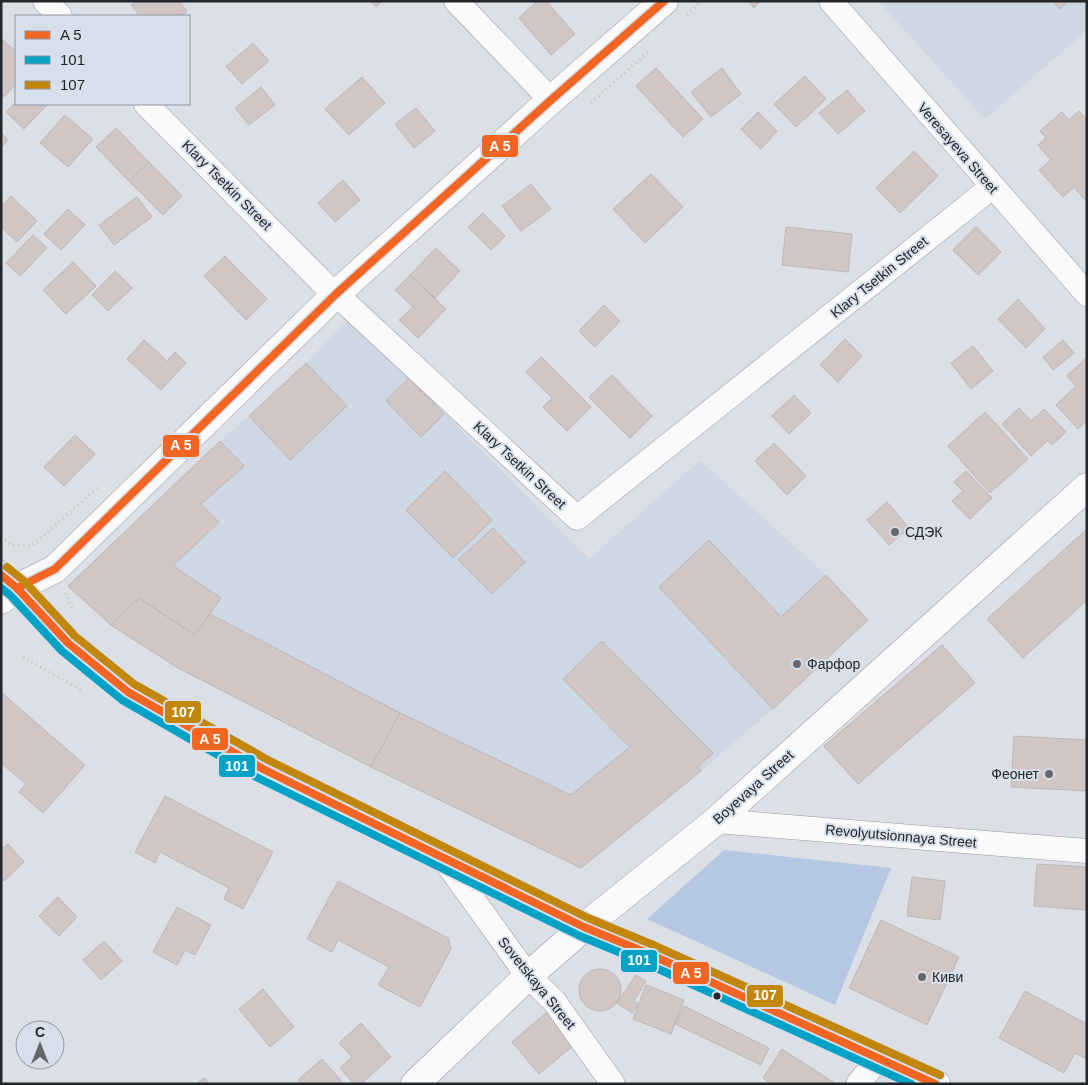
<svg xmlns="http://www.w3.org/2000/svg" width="1088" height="1085" font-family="Arial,sans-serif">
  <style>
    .built { fill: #ced7e4 }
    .green { fill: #b4c8e3 }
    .building { fill: #d2c6c4; stroke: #b8b7b8 }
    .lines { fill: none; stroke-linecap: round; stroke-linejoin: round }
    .minor-casing { stroke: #96989d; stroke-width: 25 }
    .tertiary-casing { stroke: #96989d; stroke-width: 29 }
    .secondary-casing { stroke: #96989d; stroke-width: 29 }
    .path { stroke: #bec0c1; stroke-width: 3; stroke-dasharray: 1 4; stroke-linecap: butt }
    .minor { stroke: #fafafb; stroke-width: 24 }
    .tertiary { stroke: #fafafb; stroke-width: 28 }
    .secondary { stroke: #fafafb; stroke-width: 28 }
    .bus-1-casing { stroke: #d7dfeb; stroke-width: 11 }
    .bus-2-casing { stroke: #d7dfeb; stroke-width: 11 }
    .bus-3-casing { stroke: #d7dfeb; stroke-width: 11 }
    .bus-1 { stroke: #f26522; stroke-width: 8 }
    .bus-2 { stroke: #02a2c6; stroke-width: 8 }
    .bus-3 { stroke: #c2860a; stroke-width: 8 }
    .poi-dot { fill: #64676c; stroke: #d7dfeb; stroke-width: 2 }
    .bus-dot { fill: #23262a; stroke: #d7dfeb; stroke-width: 2 }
    .labels { text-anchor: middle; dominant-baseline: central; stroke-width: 4; stroke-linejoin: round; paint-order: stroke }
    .street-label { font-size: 14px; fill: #23262a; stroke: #d7dfeb }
    .poi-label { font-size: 14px; fill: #23262a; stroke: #d7dfeb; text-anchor: start }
    .line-badge { stroke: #d7dfeb; stroke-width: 2 }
    .badge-label { font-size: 14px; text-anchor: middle; font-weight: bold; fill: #fff }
  </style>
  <rect width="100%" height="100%" fill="#dce0e6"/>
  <g class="built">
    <path d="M878 1H1087V30L985 119Z"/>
    <path d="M350 318 589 559 700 460 826 575 868 620 773 709 701 771 581 868 371 767 178 668 111 625 68 586 220 441 249 416 306 363Z"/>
  </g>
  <path class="green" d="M724 850 891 868 835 1005 647 919Z"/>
  <g class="building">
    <path d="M136 1H179L187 11 181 16H140L131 5Z"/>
    <path d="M371 1H382L376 7Z"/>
    <path d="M537 1H546L575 34 551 55 519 18Z"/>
    <path d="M748 1H761L754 8Z"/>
    <path d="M1053 1H1068L1060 9Z"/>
    <path d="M1 38 16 52V84L1 100Z"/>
    <path d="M253 43 269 61 242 84 226 66Z"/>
    <path d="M656 68 703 119 683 137 636 86Z"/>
    <path d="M722 68 741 94 711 117 691 92Z"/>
    <path d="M805 76 826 99 796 127 774 104Z"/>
    <path d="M362 77 385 103 349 135 325 109Z"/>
    <path d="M261 87 275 105 249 125 235 108Z"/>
    <path d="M847 90 865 111 838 134 819 113Z"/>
    <path d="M16 102V104H48L24 129 6 112Z"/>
    <path d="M416 108 435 131 414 148 395 124Z"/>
    <path d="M1079 111 1087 120V202L1074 187 1063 197 1039 170 1051 160 1038 145 1046 138 1040 131 1062 112 1069 120Z"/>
    <path d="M758 112 777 131 761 149 741 129Z"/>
    <path d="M65 115 93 139 68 167 40 143Z"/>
    <path d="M116 128 149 162 129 181 96 147Z"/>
    <path d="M1 133 8 140 1 148Z"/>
    <path d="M914 151 938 176 900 213 876 188Z"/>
    <path d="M149 162 182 196 163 215 129 181Z"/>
    <path d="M651 174 683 207 645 243 613 209Z"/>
    <path d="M343 180 360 200 335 222 318 203Z"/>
    <path d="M531 184 551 209 521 231 502 206Z"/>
    <path d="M11 196 37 221 17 242 1 227V207Z"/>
    <path d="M137 197 152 217 114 245 99 225Z"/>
    <path d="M68 209 85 225 61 250 44 234Z"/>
    <path d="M483 213 505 236 491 250 468 227Z"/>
    <path d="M786 227 852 234 848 272 782 265Z"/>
    <path d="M976 227 1001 252 978 275 953 250Z"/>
    <path d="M33 235 47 248 20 276 6 263Z"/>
    <path d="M436 248 460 271 435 298 410 275Z"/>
    <path d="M225 256 267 299 246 320 204 276Z"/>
    <path d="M73 262 96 286 66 314 43 290Z"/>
    <path d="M115 271 132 288 108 311 92 295Z"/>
    <path d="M410 275 446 309 418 338 399 320 413 307 395 290Z"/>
    <path d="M1018 299 1045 329 1026 348 998 319Z"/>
    <path d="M604 305 620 321 595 347 579 331Z"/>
    <path d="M845 339 862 356 838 382 820 365Z"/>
    <path d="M144 340 167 361 175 352 186 363 161 390 127 359Z"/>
    <path d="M1063 340 1074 353 1053 370 1043 357Z"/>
    <path d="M973 346 993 371 971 389 951 363Z"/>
    <path d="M541 357 591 407 567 431 543 407 552 398 526 372Z"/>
    <path d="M1087 357V420L1078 429 1056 405 1076 386 1067 376Z"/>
    <path d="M306 363 347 406 290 460 249 416Z"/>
    <path d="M612 375 652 416 630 438 589 397Z"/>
    <path d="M409 378 444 414 421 437 386 401Z"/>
    <path d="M794 395 811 413 789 434 772 416Z"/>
    <path d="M1019 408 1031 421 1044 409 1066 432 1052 445 1048 440 1031 456 1002 424Z"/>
    <path d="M985 412 1028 459 990 493 948 446Z"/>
    <path d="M75 435 95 454 64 486 44 467Z"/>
    <path d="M220 441 244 466 201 504 219 522 173 566 221 598 195 635 139 598 111 625 68 586Z"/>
    <path d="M774 443 806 476 787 495 755 461Z"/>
    <path d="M445 471 492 520 453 558 406 510Z"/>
    <path d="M966 471 992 498 970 519 952 501 963 491 954 482Z"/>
    <path d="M887 502 909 528 889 545 867 520Z"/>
    <path d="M493 528 525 562 492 594 458 560Z"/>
    <path d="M1087 529V600L1023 658 987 619Z"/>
    <path d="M709 540 781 617 826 575 868 620 773 709 659 587Z"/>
    <path d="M139 598 195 635 210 614 400 713 371 767 178 668 111 625Z"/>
    <path d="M602 641 713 753 698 767 701 771 581 868 371 767 400 713 571 795 630 747 563 679Z"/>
    <path d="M942 645 975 683 858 784 824 746Z"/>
    <path d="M1 692 85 765 43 813 19 792 26 784 1 763Z"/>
    <path d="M1014 736 1087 740V791L1011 787Z"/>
    <path d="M165 796 273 852 243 909 224 899 229 888 160 852 155 863 135 852Z"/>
    <path d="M8 844 24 862 4 881 1 878V850Z"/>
    <path d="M1037 864 1087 867V910L1034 906Z"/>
    <path d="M912 877 945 881 940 920 907 916Z"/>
    <path d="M338 881 448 938 451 949 420 1007 378 985 389 967 338 940 332 952 307 939Z"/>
    <path d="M58 897 77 917 59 936 39 916Z"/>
    <path d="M177 907 211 925 195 955 185 950 177 965 153 952Z"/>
    <path d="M881 920 959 957 927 1025 849 988Z"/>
    <path d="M104 941 122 961 101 980 83 960Z"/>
    <circle cx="600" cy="990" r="21"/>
    <path d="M636 975 646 981 634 1001 639 1004 632 1013 617 1003Z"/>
    <path d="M646 985 684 1000 671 1034 633 1019Z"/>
    <path d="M263 989 294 1027 270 1047 239 1009Z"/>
    <path d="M1025 991 1087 1024V1059L1075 1053 1064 1073 999 1038Z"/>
    <path d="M684 1006 769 1048 761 1065 675 1024Z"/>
    <path d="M547 1012 574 1045 539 1074 512 1042Z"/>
    <path d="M361 1023 391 1057 361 1084H354L340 1068 352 1057 339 1043Z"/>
    <path d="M782 1049 836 1084H771L763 1078Z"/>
    <path d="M322 1059 344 1084H301L298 1080Z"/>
    <path d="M204 1078 209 1084H196Z"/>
  </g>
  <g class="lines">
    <g class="minor-casing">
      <g id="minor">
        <path d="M45 1 60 16"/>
        <path d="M456 1 551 100"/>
        <path d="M831 1 1087 294"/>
        <path d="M146 104 325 285 336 294 577 518 992 187"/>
        <path d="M716 821 1087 851"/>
        <path d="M443 858 528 976 554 1001 613 1084"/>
        <path d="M858 1084 880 1057"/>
      </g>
    </g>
    <g class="tertiary-casing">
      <g id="tertiary">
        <path d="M1 600 17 588 55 569 336 294 551 100 664 1"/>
        <path d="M415 1084 528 976 584 927 716 821 1087 487"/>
      </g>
    </g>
    <g class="secondary-casing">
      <path id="secondary" d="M1 575 17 588 68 643 128 692 263 769 584 927 647 953 936 1084"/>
    </g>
    <g class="path">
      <path d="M687 15 701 1"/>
      <path d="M591 103 648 52"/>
      <path d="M1 537 12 545 32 546 100 485"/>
      <path d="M66 593 72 608"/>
      <path d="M23 657 83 691"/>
    </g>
    <use href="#minor" class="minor"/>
    <use href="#tertiary" class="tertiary"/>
    <use href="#secondary" class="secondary"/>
    <g class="bus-1-casing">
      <g id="bus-1">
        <path d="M1 575 17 588 68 643 128 692 263 769 584 927 647 953 935 1084"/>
        <path d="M17 588 55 569 336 294 551 100 664 1"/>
      </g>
    </g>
    <g class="bus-2-casing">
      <path id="bus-2" d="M1 588 10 595 62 651 122 700 258 778 580 936 643 962 911 1084"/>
    </g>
    <g class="bus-3-casing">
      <path id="bus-3" d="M7 567 24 581 75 636 134 684 268 760 588 918 651 944 940 1075"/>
    </g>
    <use href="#bus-1" class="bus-1"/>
    <use href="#bus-2" class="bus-2"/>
    <use href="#bus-3" class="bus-3"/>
  </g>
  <g class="poi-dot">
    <circle cx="895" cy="532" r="5"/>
    <circle cx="797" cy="664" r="5"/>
    <circle cx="1049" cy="774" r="5"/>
    <circle cx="922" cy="977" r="5"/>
  </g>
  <circle class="bus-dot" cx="717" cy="996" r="4.5"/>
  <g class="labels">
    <g class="street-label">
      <text transform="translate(958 148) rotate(49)">Veresayeva Street</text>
      <text transform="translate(227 185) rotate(45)">Klary Tsetkin Street</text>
      <text transform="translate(879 277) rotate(-39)">Klary Tsetkin Street</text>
      <text transform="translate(520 465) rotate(43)">Klary Tsetkin Street</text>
      <text transform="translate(753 787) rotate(-42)">Boyevaya Street</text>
      <text transform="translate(901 836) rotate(5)">Revolyutsionnaya Street</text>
      <text transform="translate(537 983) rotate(51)">Sovetskaya Street</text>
    </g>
    <g class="poi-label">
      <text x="905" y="532">СДЭК</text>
      <text x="807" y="664">Фарфор</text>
      <text x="1039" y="774" text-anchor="end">Феонет</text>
      <text x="932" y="977">Киви</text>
    </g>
  </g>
  <g class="line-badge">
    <rect x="481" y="134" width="38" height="24" rx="5" fill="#f26522"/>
    <rect x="162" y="434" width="38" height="24" rx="5" fill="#f26522"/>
    <rect x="164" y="700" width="38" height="24" rx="5" fill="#c2860a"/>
    <rect x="191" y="727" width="38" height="24" rx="5" fill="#f26522"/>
    <rect x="218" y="754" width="38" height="24" rx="5" fill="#02a2c6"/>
    <rect x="620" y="949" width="38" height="24" rx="5" fill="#02a2c6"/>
    <rect x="672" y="961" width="38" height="24" rx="5" fill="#f26522"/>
    <rect x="746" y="984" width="38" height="24" rx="5" fill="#c2860a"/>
  </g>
  <g class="badge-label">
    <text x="500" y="151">A 5</text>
    <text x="181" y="450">A 5</text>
    <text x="183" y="717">107</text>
    <text x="210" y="744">A 5</text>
    <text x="237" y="771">101</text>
    <text x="639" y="965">101</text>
    <text x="691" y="978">A 5</text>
    <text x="765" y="1000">107</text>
  </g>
  <rect width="1088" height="1085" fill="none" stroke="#23262a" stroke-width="5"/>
  <rect x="15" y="15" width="175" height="90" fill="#d7dfeb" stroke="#8f959e"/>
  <rect x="25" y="31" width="25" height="8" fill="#f26522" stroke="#8f959e"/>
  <text x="60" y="40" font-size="15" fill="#23262a">A 5</text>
  <rect x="25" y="56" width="25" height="8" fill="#02a2c6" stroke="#8f959e"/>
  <text x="60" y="65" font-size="15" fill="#23262a">101</text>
  <rect x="25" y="81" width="25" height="8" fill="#c2860a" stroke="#8f959e"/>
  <text x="60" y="90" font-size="15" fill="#23262a">107</text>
  <g transform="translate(40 1045)"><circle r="24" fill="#d7dfeb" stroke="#8f959e"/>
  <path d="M0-4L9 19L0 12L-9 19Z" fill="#64676c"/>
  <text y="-8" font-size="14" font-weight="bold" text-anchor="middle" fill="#23262a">С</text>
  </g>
</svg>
